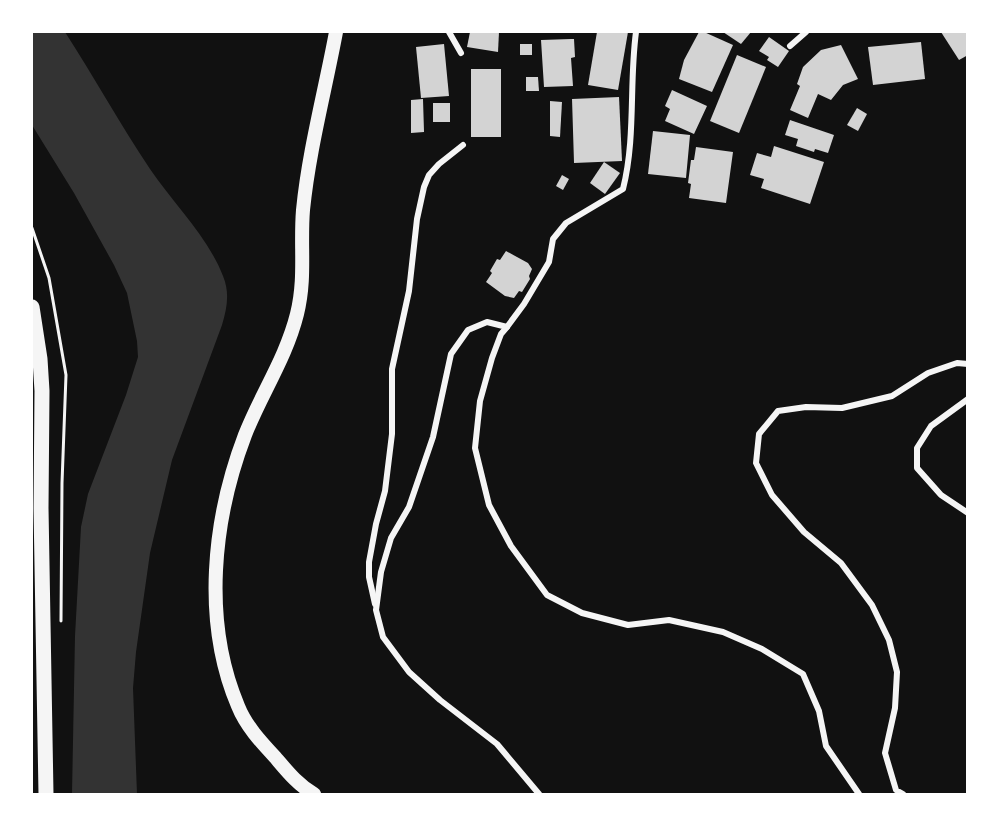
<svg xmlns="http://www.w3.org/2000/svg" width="999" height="826" font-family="'Golos Text',sans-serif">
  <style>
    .water { fill: #333 }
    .building { fill: #d3d3d3 }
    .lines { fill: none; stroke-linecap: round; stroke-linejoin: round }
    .path { stroke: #f5f5f5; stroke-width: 3 }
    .minor { stroke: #f5f5f5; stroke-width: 6 }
    .primary { stroke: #f5f5f5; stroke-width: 14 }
    .trunk { stroke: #f5f5f5; stroke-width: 15 }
  </style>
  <rect width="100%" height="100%" fill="#111"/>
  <path class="water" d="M32 32H65C94 77 120 124 150 169 173 203 208 237 223 276 230 293 227 308 222 325L172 460 150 553 136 652 133 688 137 794H72L75 636 81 527 88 494 126 395 138 357 137 341 127 293 114 265 74 193 32 125Z"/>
  <g class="building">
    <path d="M470 32H499L498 52 467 47Z"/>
    <path d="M597 32H628L618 90 588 85Z"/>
    <path d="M699 32H704L733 45 712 92 679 79 684 60Z"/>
    <path d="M723 32H751L741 44Z"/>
    <path d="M941 32H968V55L959 60Z"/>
    <path d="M769 37 789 51 778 67 767 60 769 57 759 51Z"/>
    <path d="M571 39H574L575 57 571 58 573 86 544 87 541 40Z"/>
    <path d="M921 42 925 79 873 85 868 47Z"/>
    <path d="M444 44 449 96 421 98 416 47Z"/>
    <rect x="520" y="44" width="12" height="11"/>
    <path d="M841 45 858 79 843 85 831 100 818 94 808 118 790 110 800 86 797 84 803 67 821 50Z"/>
    <path d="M737 55 766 67 739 133 710 121Z"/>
    <rect x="471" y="69" width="30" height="68"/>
    <path d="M526 77H538L539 91H526Z"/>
    <path d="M672 90 707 106 694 134 665 121 670 109 665 106Z"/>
    <path d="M619 97 622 161 574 163 572 99Z"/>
    <path d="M423 99 424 132 411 133V100Z"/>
    <path d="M550 101 562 102 560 137 550 136Z"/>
    <rect x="433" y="103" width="17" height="19"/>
    <path d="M857 108 867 114 858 131 847 125Z"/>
    <path d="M790 120 834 135 828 153 815 149 814 152 796 146 798 139 785 135Z"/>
    <path d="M653 131 690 135 686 178 648 174Z"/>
    <path d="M774 146 824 162 810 204 761 188 764 179 750 175 757 153 771 157Z"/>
    <path d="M696 147 733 152 726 203 689 198 691 184 688 183 691 160H694Z"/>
    <path d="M604 162 620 173 605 194 590 183Z"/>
    <path d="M562 175 569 179 563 190 556 186Z"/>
    <path d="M506 251 528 263 532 269 529 276 530 279 522 292 519 291 514 298 505 296 486 282 492 273 490 271 497 259 500 260Z"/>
  </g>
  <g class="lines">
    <path class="path" d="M32 228 49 278 66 375 62 483 61 621"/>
    <g class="minor">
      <path d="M449 32 461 53"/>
      <path d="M790 46 806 32"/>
      <path d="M507 327 524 304 549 262 553 239 566 223 623 189C636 137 629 84 636 32"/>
      <path d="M968 399 931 426 917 448V468L941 495 968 513"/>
      <path d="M375 604 369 577V562L376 524 385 491 392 434V369L409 291 417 219 424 187 429 175 439 164 463 145"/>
      <path d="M539 794 497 744 440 700 409 672 383 637 376 610 381 572 391 538 409 507 433 437 451 354 468 330 487 322 507 327 501 334 492 358 480 401 475 448 489 505 511 546 547 595 582 613 628 625 669 620 723 632 762 649 803 674 819 711 826 746 859 794"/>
      <path d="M903 794 896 790 885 753 895 708 897 672 889 640 872 605 841 563 804 532 772 495 756 463 759 434 778 411 806 407 842 408 892 396 928 373 957 363 968 364"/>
    </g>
    <path class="primary" d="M314 794C298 785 287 771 275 757 261 742 246 726 238 706 202 621 213 519 245 435 261 394 286 358 297 314 306 278 300 246 303 210 309 150 325 91 336 32"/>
    <path class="trunk" d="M32 307 40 359 42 391 41 508 46 794"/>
  </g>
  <rect width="999" height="826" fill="none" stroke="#ffffff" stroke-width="66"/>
</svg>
